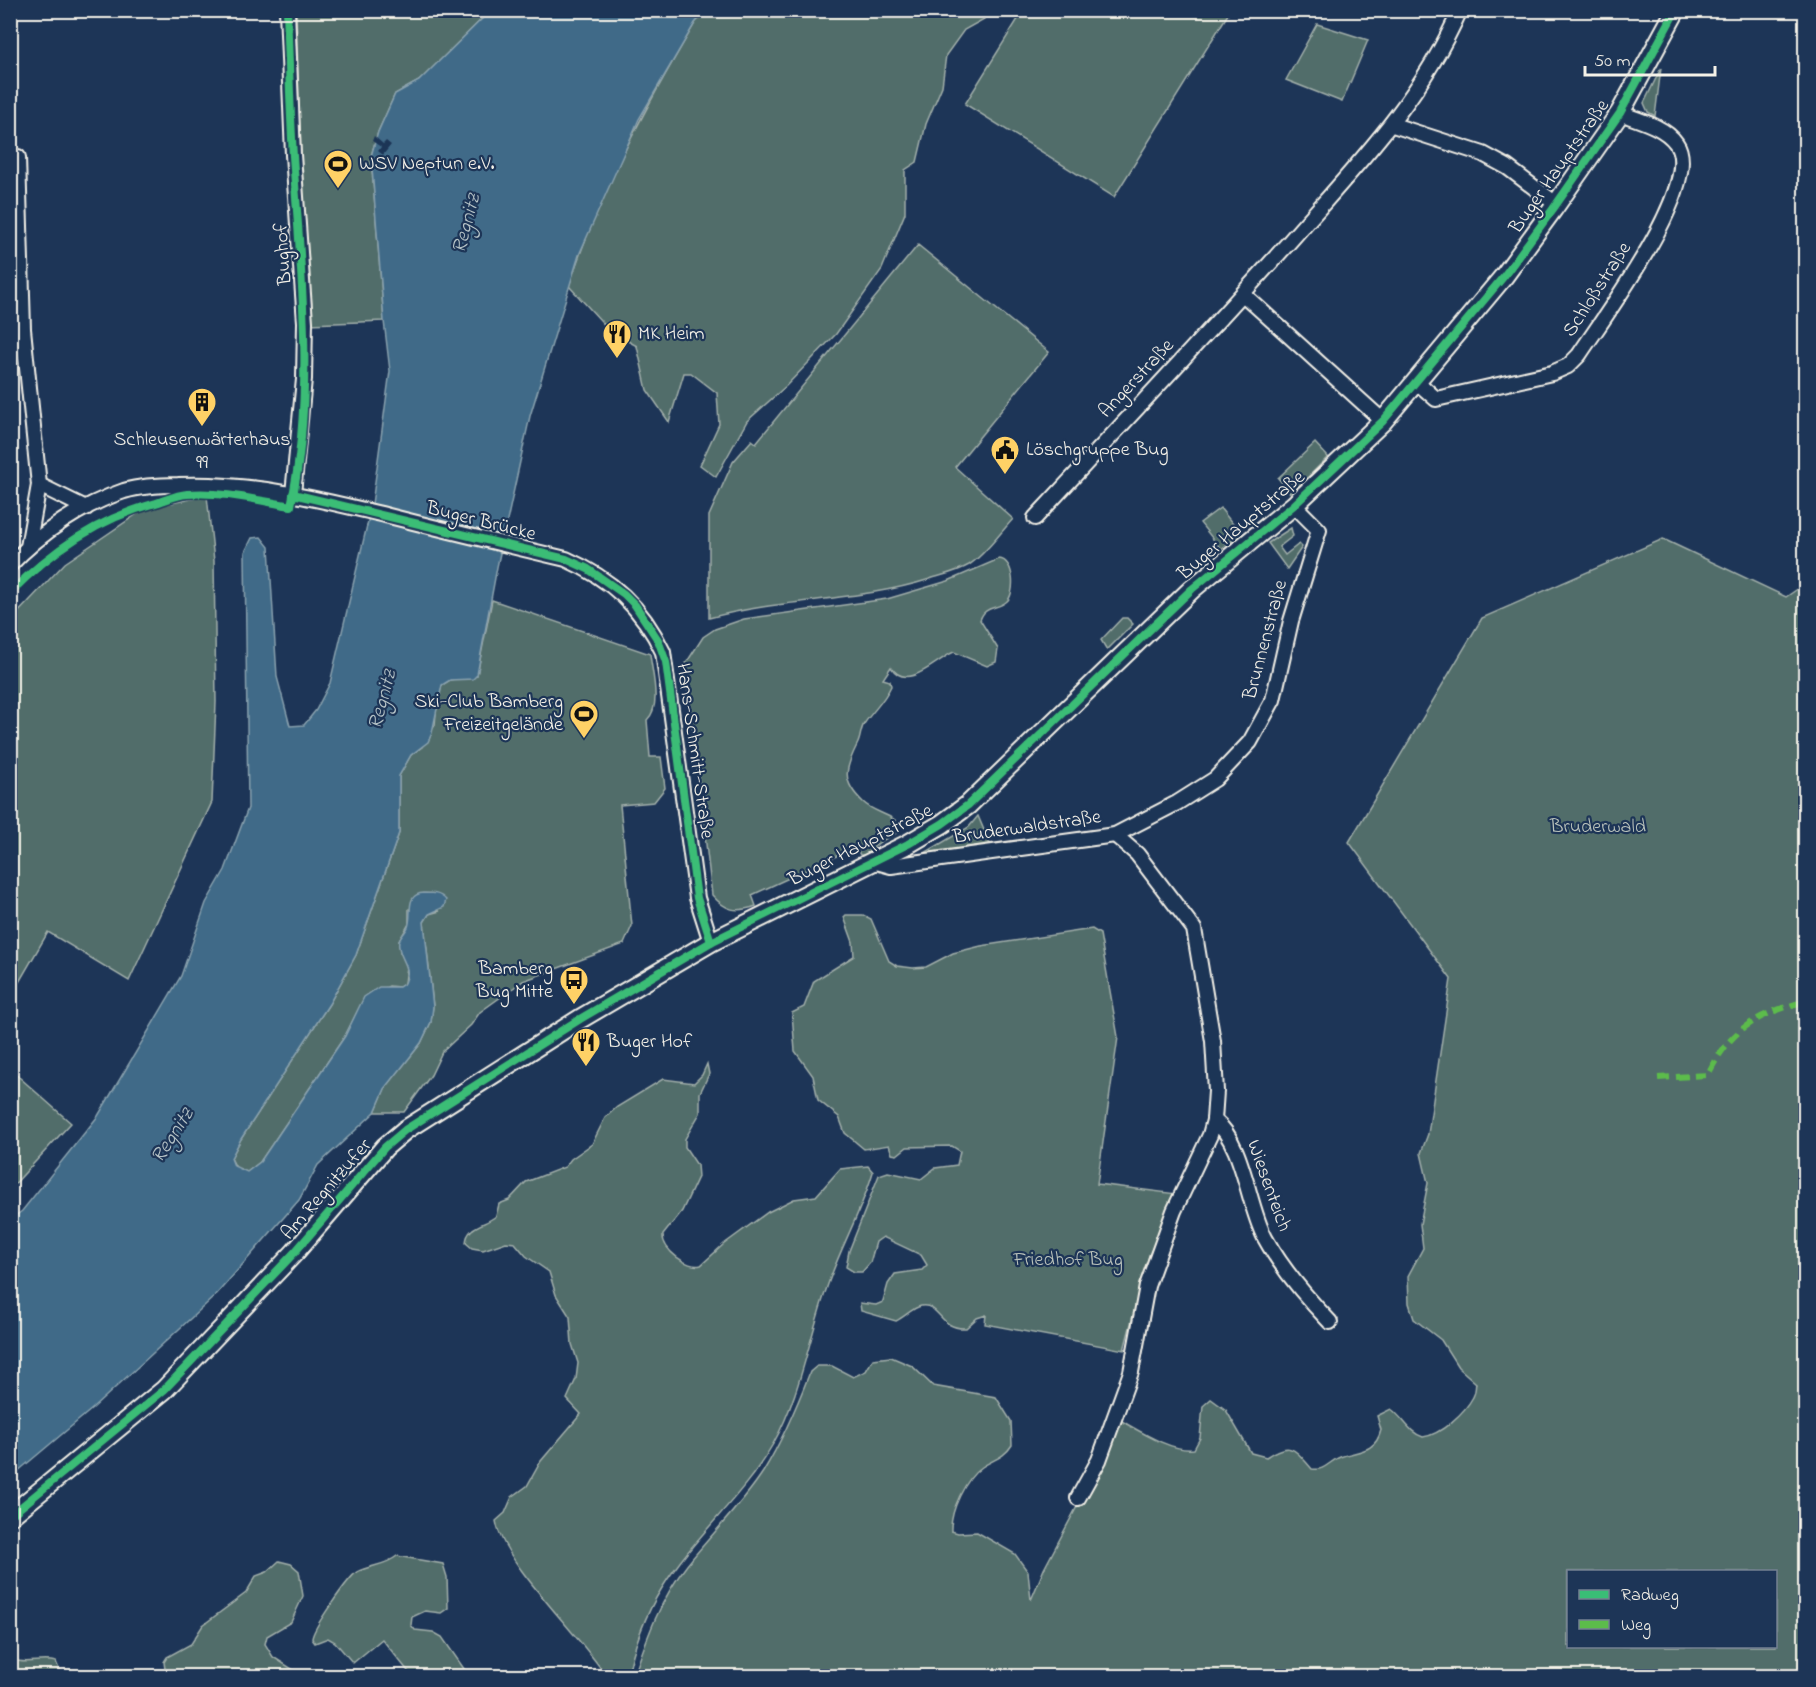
<svg xmlns="http://www.w3.org/2000/svg" width="1816" height="1687" font-family="'Indie Flower',sans-serif">
  <style>
    .green { fill: #516d6b; stroke: #a2afaa; stroke-width: 1.5; fill-rule: evenodd }
    .water { fill: #416b88; stroke: #89a1ae; stroke-width: 1.5 }
    .pier { fill: #1d3557 }
    .lines { fill: none; stroke-linecap: round; stroke-linejoin: round }
    .minor-casing { stroke: #f4f1e8; stroke-width: 18 }
    .tertiary-casing { stroke: #f4f1e8; stroke-width: 22 }
    .minor { stroke: #1d3557; stroke-width: 14 }
    .tertiary { stroke: #1d3557; stroke-width: 18 }
    .quiet { stroke: #5cbc4b; stroke-width: 6; stroke-dasharray: 12 6; stroke-linecap: butt }
    .cycleway-casing { stroke: #1d3557; stroke-width: 11 }
    .cycleway { stroke: #3abd76; stroke-width: 8 }
    .labels { text-anchor: middle; dominant-baseline: central; stroke-width: 4.5; stroke-linejoin: round; paint-order: stroke }
    .poi-label { font-size: 20px; fill: #f4f1e8; stroke: #1d3557; text-anchor: start }
    .street-label { font-size: 20px; fill: #f4f1e8; stroke: #1d3557 }
    .park-label { font-size: 20px; fill: #bbc3bc; stroke: #1d3557 }
    .water-label { font-size: 21px; font-style: italic; fill: #b5c2c6; stroke: #1d3557 }
  </style>
  <rect width="100%" height="100%" fill="#1d3557"/>
  <filter id="ink" filterUnits="userSpaceOnUse"><feTurbulence type="fractalNoise" baseFrequency=".0167" numOctaves="2"/><feDisplacementMap in="SourceGraphic" scale="12" xChannelSelector="R" yChannelSelector="G"/><feConvolveMatrix kernelMatrix="1 2 1 2 8 2 1 2 1" color-interpolation-filters="sRGB"/></filter>
  <g filter="url(#ink)">
    <g class="green">
      <path d="M296 11H490L419 81 395 94 378 132 371 156 384 321 310 324 303 225Z"/>
      <path d="M706 11H987L984 19 964 30 946 55 942 86 926 124 917 162 905 170V213L882 269 836 334 786 386 747 421 716 477 700 465 719 424 717 393 691 373H684L669 422 647 390 637 346 611 332 569 286C599 193 646 106 695 23Z"/>
      <path d="M1023 11H1230L1114 197 965 104Z"/>
      <path d="M1317 24 1368 40 1342 102 1286 80Z"/>
      <path d="M1661 68 1655 116 1648 112 1644 103Z"/>
      <path d="M918 245 1049 352 955 467 1013 519C1000 533 985 555 969 565 957 572 942 575 930 579 858 602 782 598 709 618V516L733 462 752 440 756 443Z"/>
      <path d="M1315 443 1328 457 1291 494 1278 478Z"/>
      <path d="M207 496 214 561 216 702 212 802 129 981 48 932 11 996V620L65 563 146 508Z"/>
      <path d="M1220 508 1241 534 1221 549 1200 523Z"/>
      <path d="M1291 528 1293 536 1279 547 1285 555 1299 544 1302 547 1287 569 1268 543Z"/>
      <path d="M1663 539 1786 597 1805 584V1676H634C647 1637 661 1598 687 1565 712 1533 741 1506 763 1472 782 1441 797 1406 810 1372L817 1366H832L853 1377 866 1371 873 1359 891 1357 912 1366 933 1386 996 1397 1011 1421 1012 1445C1004 1458 994 1459 982 1467 965 1479 950 1511 951 1531L958 1533 977 1532 1015 1554 1028 1572 1031 1600 1044 1569 1100 1463 1118 1419C1138 1430 1171 1452 1194 1449L1200 1438 1203 1406 1211 1399 1226 1410 1251 1453 1266 1457C1292 1440 1295 1450 1312 1469 1324 1471 1328 1463 1338 1458 1355 1450 1375 1455 1381 1430L1377 1416 1391 1409C1403 1417 1409 1433 1423 1437 1441 1435 1465 1412 1473 1397 1476 1392 1475 1388 1476 1383L1458 1367 1441 1340 1414 1319 1409 1303 1408 1276 1423 1248 1420 1224 1428 1183 1421 1153 1428 1134 1451 979 1349 842 1482 618ZM1568 1572H1776V1646H1568Z"/>
      <path d="M999 559C1015 560 1016 595 1006 602 996 610 985 605 980 620L998 649 996 662 987 666 954 652C938 658 907 693 891 667L883 679 890 681 891 686C883 703 874 709 864 724 860 730 861 738 857 745 845 769 841 781 863 802 872 811 885 813 895 820L896 833C885 840 874 842 870 855H860L856 847 752 895 756 906C736 913 726 911 712 895L685 665 703 637 715 629 744 619 887 599 948 581Z"/>
      <path d="M492 600 650 654C652 673 662 706 647 720L650 757H661L665 788 654 802 620 805 632 926 624 944 523 981 480 1012 471 1025 442 1052 431 1075 404 1112H375L385 1088 421 1043 431 1022 433 1006 424 922 429 914 440 911 409 909V924L399 941 400 952 407 966 405 983 399 987 389 986 365 997 345 1036 260 1162 247 1172 236 1168 231 1158 241 1139 329 1004 356 955 399 833V776L411 755 422 747 435 725 437 702 442 685 450 680 477 675Z"/>
      <path d="M1122 618H1127L1133 624 1107 650 1101 640Z"/>
      <path d="M978 816 992 849 913 860 969 827Z"/>
      <path d="M846 915H863L871 919 889 961 897 966 913 968 926 967 953 953 981 946 1092 929 1100 934 1118 1037 1097 1184 1177 1194 1149 1255 1124 1350 985 1324 986 1315 977 1318 966 1328C939 1330 940 1303 921 1306 912 1308 905 1317 896 1321L861 1311 860 1303 876 1305 883 1302 888 1284 895 1274 922 1270 927 1265 921 1255 883 1237 876 1242 870 1263 862 1272H854L846 1267 849 1251 879 1175 888 1172 921 1179 935 1168 957 1165 960 1151 952 1146 907 1147 897 1155 892 1154 889 1145 864 1149 845 1133 839 1117 818 1100 813 1076 795 1051 792 1013 804 1007 814 981 854 956 853 942 844 917Z"/>
      <path d="M707 1064 709 1074 700 1093V1113L685 1139V1147L697 1165 698 1177 682 1211 663 1235C662 1250 688 1269 701 1265L724 1244 768 1212 794 1199 816 1196 840 1169 868 1166 873 1172C861 1213 839 1250 826 1290 808 1342 800 1396 773 1444 742 1498 694 1536 662 1588 646 1613 633 1648 628 1676H606C581 1636 502 1562 496 1521L505 1513 512 1497 527 1486 541 1461 581 1414 567 1399 576 1379 578 1363 572 1344 570 1317 556 1295 549 1272 526 1256 515 1243 506 1242 483 1250 472 1248 466 1243C467 1225 484 1226 496 1216L499 1204 509 1200 526 1182 565 1167 571 1159 592 1144 605 1118 617 1107 663 1079 694 1083 702 1075Z"/>
      <path d="M11 1070 71 1123 11 1188Z"/>
      <path d="M397 1556 443 1564 447 1577 448 1608 441 1613 425 1611 412 1617 411 1625 415 1630 433 1632 442 1637 469 1676H412L382 1639 353 1663 335 1642 328 1638 315 1643 312 1639C312 1629 349 1577 357 1572 370 1565 385 1566 397 1556Z"/>
      <path d="M279 1561 291 1564 299 1571 303 1596 291 1622 267 1636 265 1644 273 1657 303 1676H166L164 1662 167 1657 191 1644 203 1625 246 1593 256 1576 267 1572Z"/>
      <path d="M13 1660C28 1665 41 1658 56 1662L62 1676H11Z"/>
    </g>
    <path class="water" d="M490 11H706L695 23 639 119 579 255 530 416 497 567 477 675 473 679 450 680 442 685 432 733 428 742 411 755 399 776V833L356 955 329 1004 241 1139 231 1158 234 1166 247 1172 260 1162 345 1036 364 997 379 987H399L405 983C412 967 401 961 399 947 397 938 405 934 408 927 413 914 404 894 424 893 433 893 440 893 446 900L444 907 429 914 424 922 433 1007 431 1022 421 1043 385 1089 375 1112 318 1165 299 1200 215 1296 92 1409 11 1477V1219L22 1211 98 1116 181 976 206 903 225 870 248 808 245 552 252 538 261 537 269 547 277 677 290 726 304 725 316 710 330 683 372 504 390 371 384 321 371 156 378 132 395 94 419 81Z"/>
    <path class="pier" d="M374 136 383 144 386 141 391 145 383 155 378 151 381 147 372 141Z"/>
    <g class="lines">
      <g class="minor-casing">
        <g id="minor">
          <path d="M287 10 293 155 305 322 304 379 293 494"/>
          <path d="M1393 125 1483 154 1507 167 1556 204"/>
          <path d="M18 157 23 329 39 485 28 547"/>
          <path d="M1243 294 1383 421"/>
          <path d="M1417 382 1436 399 1552 373 1568 366 1579 355C1603 318 1705 183 1676 143 1664 126 1638 120 1620 113"/>
          <path d="M39 485 86 508"/>
          <path d="M1035 518C1121 426 1207 334 1291 240 1355 167 1420 101 1460 10"/>
          <path d="M10 565C41 532 82 505 124 491 141 486 160 485 178 485 252 482 318 499 389 516 448 531 507 545 566 559 611 579 642 607 663 652L697 898 711 942"/>
          <path d="M873 861 891 866 1115 835 1177 803 1215 779 1250 742 1273 700 1291 621 1319 530 1294 505"/>
          <path d="M1214 1120C1244 1143 1247 1204 1265 1238 1282 1269 1305 1296 1330 1322"/>
          <path d="M1078 1498 1099 1460 1131 1372 1147 1286 1174 1211 1210 1135 1214 1120 1216 1091 1213 1041 1194 929 1137 854 1115 835"/>
        </g>
      </g>
      <g class="tertiary-casing">
        <path id="tertiary" d="M10 1516 164 1390 295 1252 385 1147 405 1130 580 1019 711 942 908 844 942 824 968 805 1192 589 1294 505 1383 421 1504 276 1553 209 1620 113 1676 10"/>
      </g>
      <use href="#minor" class="minor"/>
      <use href="#tertiary" class="tertiary"/>
      <path class="quiet" d="M1658 1078 1708 1075C1731 1028 1756 1015 1806 1001"/>
      <g class="cycleway-casing">
        <g id="cycleway">
          <path d="M293 494 566 559 588 569 624 594 635 605 658 640 666 662 697 898 711 942"/>
          <path d="M10 593C52 550 98 519 156 503 166 500 176 495 187 494 222 491 256 500 291 506 315 391 301 273 293 156 290 108 289 59 287 10"/>
          <path d="M10 1516 164 1390 295 1252 385 1147 405 1130 580 1019 711 942 908 844 942 824 968 805 1192 589 1294 505 1383 421 1504 276 1553 209 1620 113 1676 10"/>
        </g>
      </g>
      <use href="#cycleway" class="cycleway"/>
    </g>
  </g>
  <defs>
    <g id="stadium-pin" transform="scale(1.5)"><path d="M0 17L-7.5 6A9.5 9.5 0 1 1 7.5 6Z" fill="#ffd166" stroke="#1d3557"/><path d="M0-5a6.5 5 0 1 0 0 10a6.5 5 0 1 0 0-10ZM-3.5-1.8h7v3.6h-7Z" fill="#111"/></g>
    <g id="restaurant-pin" transform="scale(1.5)"><path d="M0 17L-7.5 6A9.5 9.5 0 1 1 7.5 6Z" fill="#ffd166" stroke="#1d3557"/><path d="M-5-6h1v4h1v-4h1v4h1v-4h1v5L-1.5 .5V6h-2V.5L-5-1ZM5-6V6H3V1.5H1.5Q1.5-4 5-6Z" fill="#111"/></g>
    <g id="building-pin" transform="scale(1.5)"><path d="M0 17L-7.5 6A9.5 9.5 0 1 1 7.5 6Z" fill="#ffd166" stroke="#1d3557"/><path d="M-4-6H4V6H1V3H-1V6H-4ZM-2.5-4.3h1.7v1.8h-1.7ZM.8-4.3h1.7v1.8H.8ZM-2.5-1h1.7V.8h-1.7ZM.8-1h1.7V.8H.8Z" fill="#111"/></g>
    <g id="civic-pin" transform="scale(1.5)"><path d="M0 17L-7.5 6A9.5 9.5 0 1 1 7.5 6Z" fill="#ffd166" stroke="#1d3557"/><path d="M-.6-6.5H3V-4.5H.6V-3L4-1V1h2V6H-6V1h2V-1L-.6-3ZM-1.2 2.5V6h2.4V2.5Z" fill="#111"/></g>
    <g id="bus-pin" transform="scale(1.5)"><path d="M0 17L-7.5 6A9.5 9.5 0 1 1 7.5 6Z" fill="#ffd166" stroke="#1d3557"/><path d="M-5-6H5V4H4V6H2V4H-2V6H-4V4H-5ZM-3.5-4V0h7V-4ZM-3.5 1.2v1.5H-2V1.2ZM2 1.2v1.5H3.5V1.2Z" fill="#111"/></g>
  </defs>
  <g fill-rule="evenodd">
    <use href="#stadium-pin" x="338" y="164"/>
    <use href="#restaurant-pin" x="617" y="334"/>
    <use href="#building-pin" x="202" y="402"/>
    <use href="#civic-pin" x="1005" y="450"/>
    <use href="#stadium-pin" x="584" y="714"/>
    <use href="#bus-pin" x="574" y="980"/>
    <use href="#restaurant-pin" x="586" y="1042"/>
  </g>
  <g class="labels">
    <g class="poi-label">
      <text x="359" y="164">WSV Neptun e.V.</text>
      <text x="638" y="334">MK Heim</text>
      <text x="202" y="440" text-anchor="middle">Schleusenwärterhaus<tspan x="202" dy="23">99</tspan></text>
      <text x="1026" y="450">Löschgruppe Bug</text>
      <text x="563" y="702" text-anchor="end">Ski-Club Bamberg<tspan x="563" dy="23">Freizeitgelände</tspan></text>
      <text x="553" y="969" text-anchor="end">Bamberg<tspan x="553" dy="23">Bug Mitte</tspan></text>
      <text x="607" y="1042">Buger Hof</text>
    </g>
    <g class="street-label">
      <text transform="translate(1560 167) rotate(-55)">Buger Hauptstraße</text>
      <text transform="translate(284 254) rotate(-94)">Bughof</text>
      <text transform="translate(1598 290) rotate(-57)">Schloßstraße</text>
      <text transform="translate(1137 379) rotate(-47)">Angerstraße</text>
      <text transform="translate(481 522) rotate(14)">Buger Brücke</text>
      <text transform="translate(1242 526) rotate(-40)">Buger Hauptstraße</text>
      <text transform="translate(1266 640) rotate(-75)">Brunnenstraße</text>
      <text transform="translate(694 751) rotate(82)">Hans-Schmitt-Straße</text>
      <text transform="translate(1027 828) rotate(-8)">Bruderwaldstraße</text>
      <text transform="translate(861 846) rotate(-27)">Buger Hauptstraße</text>
      <text transform="translate(1268 1186) rotate(70)">Wiesenteich</text>
      <text transform="translate(327 1190) rotate(-49)">Am Regnitzufer</text>
    </g>
    <g class="park-label">
      <text x="1598" y="827">Bruderwald</text>
      <text x="1068" y="1260">Friedhof Bug</text>
    </g>
    <g class="water-label">
      <text transform="translate(467 224) rotate(-75)">Regnitz</text>
      <text transform="translate(383 700) rotate(-75)">Regnitz</text>
      <text transform="translate(173 1136) rotate(-57)">Regnitz</text>
    </g>
  </g>
  <rect width="1816" height="1687" fill="none" stroke="#1d3557" stroke-width="36"/>
  <rect x="18" y="18" width="1780" height="1651" fill="none" stroke="#f4f1e8" stroke-width="2" filter="url(#ink)"/>
  <rect x="1567" y="1570" width="210" height="78" fill="#1d3557" stroke="#738091" stroke-width="1.5"/>
  <rect x="1579" y="1590" width="30" height="9" fill="#3abd76" stroke="#738091" stroke-width="1.5"/>
  <text x="1621" y="1600" font-size="18" fill="#f4f1e8">Radweg</text>
  <rect x="1579" y="1620" width="30" height="9" fill="#5cbc4b" stroke="#738091" stroke-width="1.5"/>
  <text x="1621" y="1630" font-size="18" fill="#f4f1e8">Weg</text>
  <path d="M1585 66v9h130v-9" fill="none" stroke="#f4f1e8" stroke-width="3"/>
  <text x="1594" y="66" font-size="18" fill="#f4f1e8" stroke="#1d3557" stroke-width="4.5" paint-order="stroke">50 m</text>
</svg>
